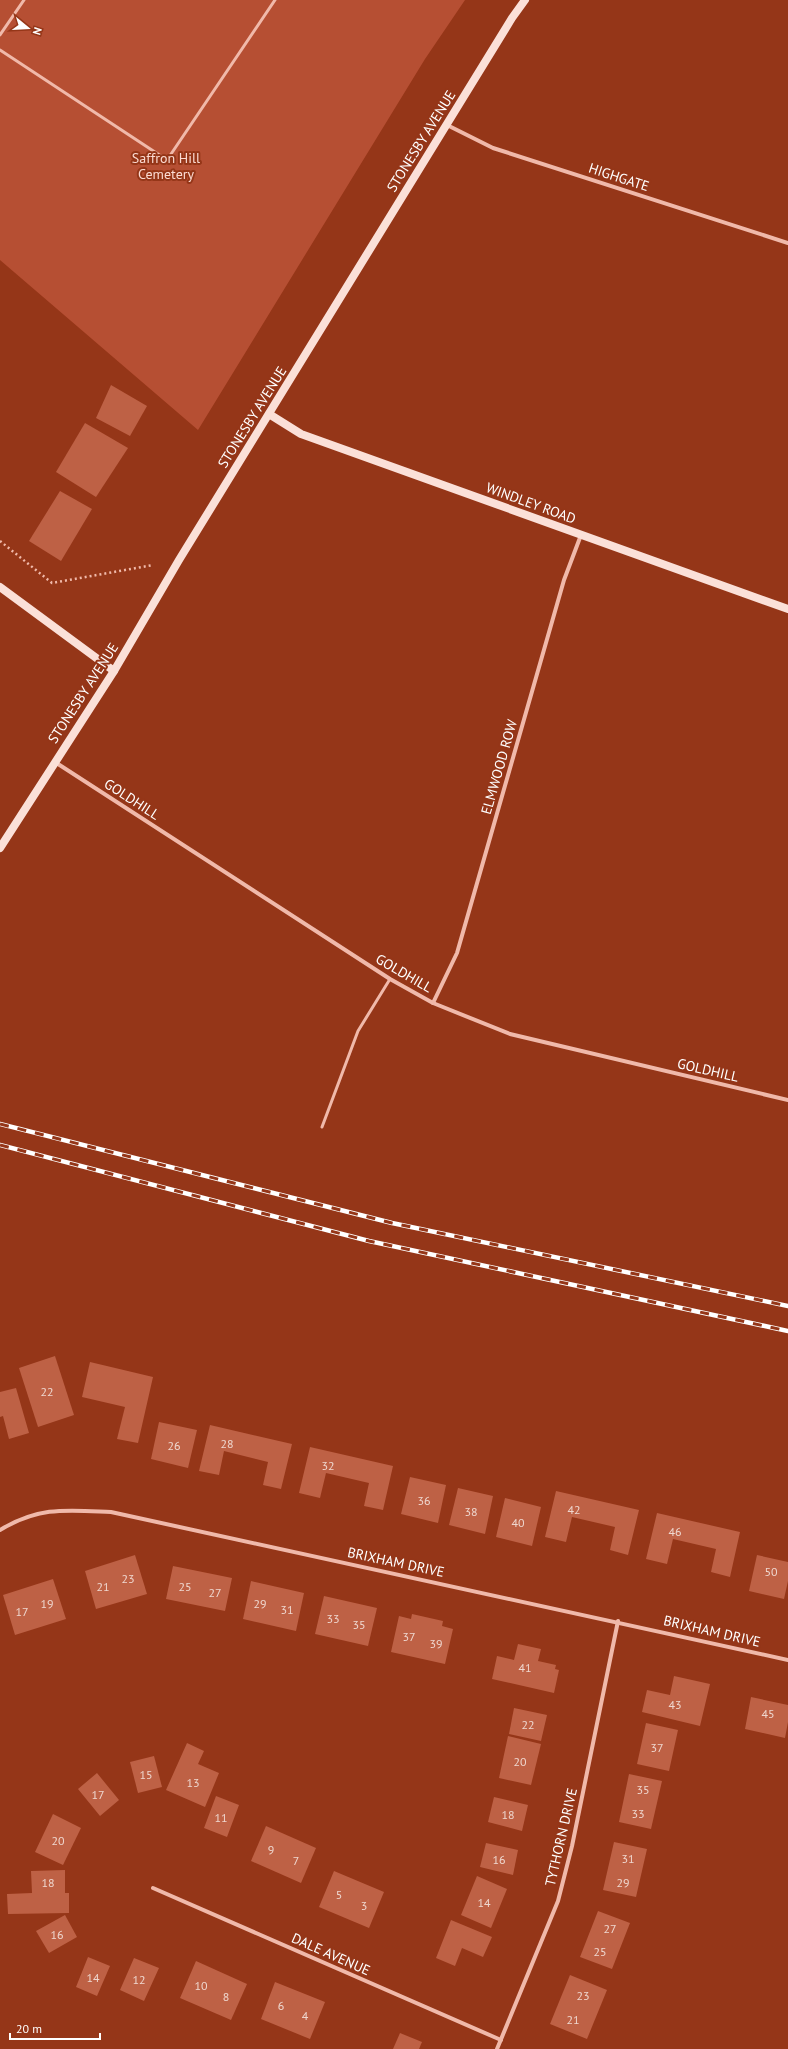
<svg xmlns="http://www.w3.org/2000/svg" width="788" height="2049" font-family="'PT Sans',sans-serif">
  <style>
    .green { fill: #b64f33 }
    .building { fill: #be6145 }
    .lines { fill: none; stroke-linecap: round; stroke-linejoin: round }
    .path { stroke: #f0b9aa; stroke-width: 2.5; stroke-dasharray: 2 3; stroke-linecap: butt }
    .lane { stroke: #f0b9aa; stroke-width: 3 }
    .street { stroke: #f0b9aa; stroke-width: 4 }
    .secondary { stroke: #fbe0d8; stroke-width: 8 }
    .rail-casing { stroke: #fff; stroke-width: 4.5 }
    .rail { stroke: #953618; stroke-width: 3; stroke-dasharray: 9; stroke-linecap: butt }
    .labels { text-anchor: middle; dominant-baseline: central; stroke-width: 4; stroke-linejoin: round; paint-order: stroke }
    .number-label { font-size: 12px; fill: #efd8d0 }
    .street-label { font-size: 14px; fill: #fff; stroke: #953618 }
    .park-label { font-size: 14px; fill: #fbdad1; stroke: #953618 }
  </style>
  <rect width="100%" height="100%" fill="#953618"/>
  <path class="green" d="M0 0H465L425 59 198 430 0 260Z"/>
  <g class="building">
    <path d="M111 385 147 406 130 436 96 418Z"/>
    <path d="M85 423 128 448 96 497 56 472Z"/>
    <path d="M60 491 92 509 61 561 29 541Z"/>
    <path d="M55 1356 74 1415 38 1427 19 1368Z"/>
    <path d="M90 1362 153 1377 138 1443 117 1439 125 1407 82 1397Z"/>
    <path d="M16 1388 29 1433 9 1439 3 1416 0 1417V1392Z"/>
    <path d="M159 1422 197 1430 188 1468 151 1459Z"/>
    <path d="M210 1425 292 1444 281 1489 263 1485 268 1462 224 1451 219 1475 199 1471Z"/>
    <path d="M310 1447 393 1466 383 1510 364 1506 369 1483 326 1473 320 1498 299 1493Z"/>
    <path d="M410 1477 446 1485 438 1523 401 1514Z"/>
    <path d="M458 1488 493 1496 485 1534 449 1525Z"/>
    <path d="M556 1491 639 1510 628 1555 610 1550 615 1527 572 1517 566 1542 545 1537Z"/>
    <path d="M505 1498 541 1507 532 1546 496 1537Z"/>
    <path d="M657 1513 740 1532 730 1577 711 1572 716 1549 673 1539 667 1564 646 1559Z"/>
    <path d="M135 1555 147 1594 96 1609 85 1571Z"/>
    <path d="M757 1555 788 1562V1581L784 1599 749 1591Z"/>
    <path d="M173 1566 232 1578 225 1611 166 1599Z"/>
    <path d="M53 1579 66 1619 15 1635 3 1595Z"/>
    <path d="M251 1581 304 1593 296 1631 243 1619Z"/>
    <path d="M324 1596 377 1608 368 1646 315 1634Z"/>
    <path d="M412 1614 443 1621 442 1626 453 1629 445 1664 391 1652 399 1616 411 1619Z"/>
    <path d="M518 1644 541 1649 538 1661 556 1665 555 1669 559 1670 554 1693 492 1679 497 1656 514 1660Z"/>
    <path d="M674 1676 710 1684 700 1726 642 1712 647 1690 670 1695Z"/>
    <path d="M751 1697 788 1705V1722L785 1738 745 1729Z"/>
    <path d="M514 1708 547 1715 541 1741 509 1734Z"/>
    <path d="M646 1723 678 1730 669 1771 637 1764Z"/>
    <path d="M508 1736 541 1744 531 1785 499 1778Z"/>
    <path d="M187 1743 204 1751 198 1764 219 1773 205 1807 166 1790Z"/>
    <path d="M154 1756 162 1787 138 1793 130 1762Z"/>
    <path d="M97 1773 119 1800 100 1816 78 1789Z"/>
    <path d="M629 1774 662 1781 651 1829 619 1822Z"/>
    <path d="M216 1796 239 1805 227 1837 204 1828Z"/>
    <path d="M494 1797 528 1805 522 1831 488 1822Z"/>
    <path d="M53 1814 81 1828 63 1865 35 1852Z"/>
    <path d="M266 1826 316 1848 301 1883 251 1861Z"/>
    <path d="M614 1842 647 1849 636 1897 603 1890Z"/>
    <path d="M486 1843 518 1850 513 1875 480 1867Z"/>
    <path d="M65 1870V1893H69V1913L8 1914 7 1894 32 1893 31 1871Z"/>
    <path d="M334 1871 384 1892 369 1928 319 1907Z"/>
    <path d="M477 1876 507 1889 491 1928 461 1915Z"/>
    <path d="M598 1911 630 1923 612 1969 580 1957Z"/>
    <path d="M65 1915 77 1937 49 1953 36 1931Z"/>
    <path d="M451 1920 492 1937 483 1957 462 1948 455 1966 436 1958Z"/>
    <path d="M88 1957 110 1966 97 1996 76 1987Z"/>
    <path d="M134 1958 159 1968 144 2001 120 1990Z"/>
    <path d="M196 1961 247 1984 231 2020 180 1998Z"/>
    <path d="M570 1975 607 1990 587 2039 550 2024Z"/>
    <path d="M275 1982 325 2002 310 2039 261 2019Z"/>
    <path d="M400 2033 422 2042 419 2049H393Z"/>
  </g>
  <g class="lines">
    <path class="path" d="M0 541 52 583 153 565"/>
    <g class="lane">
      <path d="M0 35 24 0"/>
      <path d="M0 50 167 160 275 0"/>
      <path d="M322 1127 358 1031 390 979"/>
    </g>
    <g class="street">
      <path d="M447 125 493 148 788 243"/>
      <path d="M55 762 390 979 433 1003 510 1034 788 1100"/>
      <path d="M433 1003 457 953 564 580 581 535"/>
      <path d="M0 1530C40 1506 67 1510 111 1512L788 1660"/>
      <path d="M153 1888 501 2040"/>
      <path d="M497 2049 558 1901 572 1846 618 1621"/>
    </g>
    <g class="secondary">
      <path d="M269 414 301 434 788 609"/>
      <path d="M0 587 114 671"/>
      <path d="M0 848 114 671 179 560 512 18 525 0"/>
    </g>
    <g class="rail-casing">
      <g id="rail">
        <path d="M0 1124 392 1223 788 1306"/>
        <path d="M0 1145 369 1241 788 1331"/>
      </g>
    </g>
    <use href="#rail" class="rail"/>
  </g>
  <g class="labels">
    <g class="number-label">
      <text x="47" y="1391">22</text>
      <text x="227" y="1443">28</text>
      <text x="174" y="1445">26</text>
      <text x="328" y="1465">32</text>
      <text x="424" y="1500">36</text>
      <text x="574" y="1509">42</text>
      <text x="471" y="1511">38</text>
      <text x="518" y="1522">40</text>
      <text x="675" y="1531">46</text>
      <text x="771" y="1571">50</text>
      <text x="128" y="1578">23</text>
      <text x="103" y="1586">21</text>
      <text x="185" y="1586">25</text>
      <text x="215" y="1592">27</text>
      <text x="47" y="1603">19</text>
      <text x="260" y="1603">29</text>
      <text x="287" y="1609">31</text>
      <text x="22" y="1611">17</text>
      <text x="333" y="1618">33</text>
      <text x="359" y="1624">35</text>
      <text x="409" y="1636">37</text>
      <text x="436" y="1643">39</text>
      <text x="525" y="1667">41</text>
      <text x="675" y="1704">43</text>
      <text x="768" y="1713">45</text>
      <text x="528" y="1724">22</text>
      <text x="657" y="1747">37</text>
      <text x="520" y="1761">20</text>
      <text x="146" y="1774">15</text>
      <text x="193" y="1782">13</text>
      <text x="643" y="1789">35</text>
      <text x="98" y="1794">17</text>
      <text x="638" y="1813">33</text>
      <text x="508" y="1814">18</text>
      <text x="221" y="1817">11</text>
      <text x="58" y="1840">20</text>
      <text x="271" y="1849">9</text>
      <text x="628" y="1858">31</text>
      <text x="499" y="1859">16</text>
      <text x="296" y="1860">7</text>
      <text x="48" y="1882">18</text>
      <text x="623" y="1882">29</text>
      <text x="339" y="1894">5</text>
      <text x="484" y="1902">14</text>
      <text x="364" y="1905">3</text>
      <text x="610" y="1928">27</text>
      <text x="57" y="1934">16</text>
      <text x="600" y="1951">25</text>
      <text x="93" y="1977">14</text>
      <text x="139" y="1979">12</text>
      <text x="201" y="1985">10</text>
      <text x="583" y="1995">23</text>
      <text x="226" y="1996">8</text>
      <text x="281" y="2005">6</text>
      <text x="305" y="2015">4</text>
      <text x="573" y="2019">21</text>
    </g>
    <g class="street-label">
      <text transform="translate(421 141) rotate(-58)">STONESBY AVENUE</text>
      <text transform="translate(619 177) rotate(18)">HIGHGATE</text>
      <text transform="translate(252 417) rotate(-58)">STONESBY AVENUE</text>
      <text transform="translate(531 503) rotate(20)">WINDLEY ROAD</text>
      <text transform="translate(83 693) rotate(-57)">STONESBY AVENUE</text>
      <text transform="translate(499 767) rotate(-74)">ELMWOOD ROW</text>
      <text transform="translate(132 799) rotate(33)">GOLDHILL</text>
      <text transform="translate(404 973) rotate(30)">GOLDHILL</text>
      <text transform="translate(708 1070) rotate(13)">GOLDHILL</text>
      <text transform="translate(396 1562) rotate(12)">BRIXHAM DRIVE</text>
      <text transform="translate(712 1631) rotate(13)">BRIXHAM DRIVE</text>
      <text transform="translate(561 1837) rotate(-77)">TYTHORN DRIVE</text>
      <text transform="translate(331 1954) rotate(24)">DALE AVENUE</text>
    </g>
    <g class="park-label">
      <text x="166" y="158">Saffron Hill<tspan x="166" dy="16">Cemetery</tspan></text>
    </g>
  </g>
  <g transform="translate(28 28) rotate(108)" stroke="#953618" stroke-width="3" paint-order="stroke">
  <path d="M0-3L7 15L0 10L-7 15Z" fill="#ffffff"/>
  <text y="-6" font-size="11" font-weight="bold" text-anchor="middle" fill="#ffffff">N</text>
  </g>
  <path d="M10 2033v6h90v-6" fill="none" stroke="#ffffff" stroke-width="2"/>
  <text x="16" y="2033" font-size="12" fill="#ffffff" stroke="#953618" stroke-width="3" paint-order="stroke">20 m</text>
</svg>
